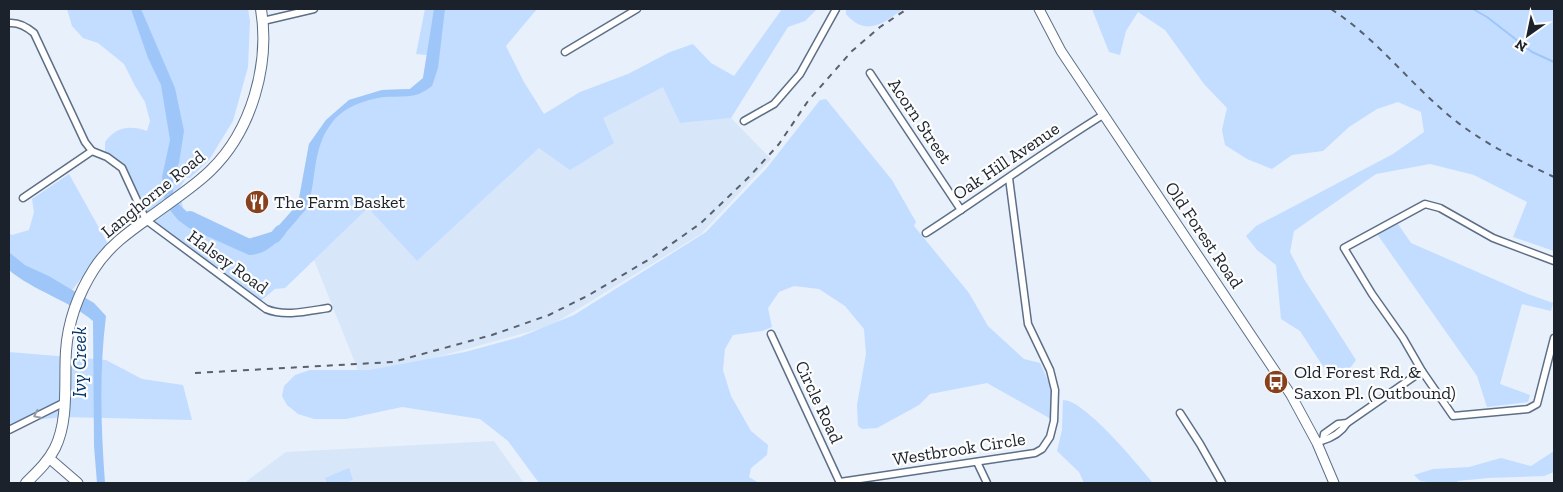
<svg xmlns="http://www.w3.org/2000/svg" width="1563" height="492" font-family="'Zilla Slab',serif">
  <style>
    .built { fill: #d7e6f9 }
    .green { fill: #c2ddff }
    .water { fill: #9fc6f8 }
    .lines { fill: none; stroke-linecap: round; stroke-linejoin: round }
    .stream { stroke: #9fc6f8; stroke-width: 2 }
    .river { stroke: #9fc6f8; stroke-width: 12 }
    .street-casing { stroke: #5d6f86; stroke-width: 9 }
    .secondary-casing { stroke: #5d6f86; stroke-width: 11 }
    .primary-casing { stroke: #5d6f86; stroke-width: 12 }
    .street { stroke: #fff; stroke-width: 6 }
    .secondary { stroke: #fff; stroke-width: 9 }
    .primary { stroke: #fff; stroke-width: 10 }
    .rail { stroke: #5a616c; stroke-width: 2; stroke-dasharray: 6 6; stroke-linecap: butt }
    .oneway { stroke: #989ca0 }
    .labels { text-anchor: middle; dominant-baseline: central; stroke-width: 4.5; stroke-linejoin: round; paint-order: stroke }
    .street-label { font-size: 18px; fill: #1b222c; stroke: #fcfdfc }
    .poi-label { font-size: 18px; fill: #1b222c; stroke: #fcfdfc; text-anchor: start }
    .water-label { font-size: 19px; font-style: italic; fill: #04376d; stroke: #fcfdfc }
  </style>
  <rect width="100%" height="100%" fill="#e8f0fb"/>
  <g class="built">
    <path d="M664 86 680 123 731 118 771 159 701 234 550 326 361 378 314 260 368 208 417 261 539 148Z"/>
    <path d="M494 441 524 483H244L286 452Z"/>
  </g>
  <g class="green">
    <path d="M67 9H248L250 21 248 67 233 121 209 160 190 178H186L179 189 183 208 199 221 249 244 267 239 298 204 309 144 326 120 349 100 382 90 410 89 423 78 427 55 416 54 425 9H537L506 46 524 82 544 114 580 92 628 74 670 52 693 44 711 63 734 76 782 9H817L805 21 788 27 731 118 680 123 663 87 603 118 614 143 570 170 539 148 417 261 368 208 285 288 275 289 258 303 146 220 122 168 105 153V142C116 127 130 125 147 131L150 121 145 102 135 86 124 64 98 43 83 38 72 26Z"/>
    <path d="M846 9H903C883 24 866 37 846 14Z"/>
    <path d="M1092 9H1554V251L1513 237 1527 202 1474 175 1430 164 1376 174 1294 231 1290 252 1304 279 1356 360 1345 375 1330 377 1300 331 1281 319 1276 265 1257 250 1246 236 1256 226 1393 154 1424 132 1421 112 1398 102 1377 109 1349 127 1323 151 1292 155 1272 169 1247 159 1225 145 1222 130 1227 108 1204 84 1165 30 1138 12 1126 31 1120 55 1109 52Z"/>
    <path d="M826 99 892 180 916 222 914 226 969 293 988 326 1024 359 1040 363 1051 387V419L987 383 930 394 919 405 877 428 862 429 858 426 857 405 866 354 864 329 845 306 819 289 794 286 779 292 768 308 772 327 762 331 733 335 725 349 723 370 731 396 751 431 768 445 767 455 751 468 749 477 759 483H539L508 441 480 419 402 407 346 419H314L298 414 287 405 282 396 284 386 295 375 310 370H370L465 352 520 337 574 315 706 232 766 169 820 100Z"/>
    <path d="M69 174 108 244 72 290 49 276 25 265 9 252V233L12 235 29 230 34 212 32 199Z"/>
    <path d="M1398 224 1411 243 1528 294 1553 303 1551 311 1522 304 1500 384 1530 395 1528 402 1487 407 1477 376 1377 234Z"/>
    <path d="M9 352 106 360 142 379 183 385 192 420 62 417 26 421 9 431Z"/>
    <path d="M1063 400C1085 400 1138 465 1153 483H1084L1079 472 1057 451 1062 430Z"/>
    <path d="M1554 451V472L1544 476 1488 478 1458 481 1457 483H1436L1420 481 1414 475 1433 469 1469 467 1501 458 1531 466Z"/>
    <path d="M349 468 353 480 345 483H327L325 478Z"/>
  </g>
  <g class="water">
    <path d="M131 9H141L175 88 184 131 179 163 173 177V198C197 225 219 234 251 246L264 242 298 204 309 144 326 120 349 100 382 90 410 89 423 78 434 9H445L438 68 432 86C428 89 423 92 419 94 407 98 396 96 384 97 364 100 343 107 331 124 312 149 317 178 308 205 307 210 300 215 297 220 284 234 270 255 249 255L189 228 178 220 165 204 162 177 170 140 161 85 148 58Z"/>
    <path d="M9 252 25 265 49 276 94 303 106 316C99 372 101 428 105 483H97L94 446 93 321C70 301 32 290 9 270Z"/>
  </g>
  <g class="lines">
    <path class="stream" d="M1473 9 1487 17 1532 52 1554 62"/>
    <path class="river" d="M190 217 249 245 275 237 280 231"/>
    <g class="street-casing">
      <g id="street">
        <path d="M263 21 314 9"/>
        <path d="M9 23C19 22 27 27 34 33L85 142 92 151 107 157 122 168 146 220 266 309C285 317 308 311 328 308"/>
        <path d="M565 52 637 9"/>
        <path d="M870 73 961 210"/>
        <path d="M744 121 774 104 800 74 836 9"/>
        <path d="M23 198 92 151"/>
        <path d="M926 233C986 194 1043 152 1103 115"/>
        <path d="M1554 261 1493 238 1440 208 1425 204 1344 248 1372 294 1403 338 1422 371 1453 416 1528 409 1537 404 1554 338"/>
        <path d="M771 334 840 483"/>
        <path d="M1180 413 1200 444 1222 483"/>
        <path d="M9 430 65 402"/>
        <path d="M1323 440 1324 434 1338 424 1347 423 1422 371"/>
        <path d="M1321 441C1332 438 1341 433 1347 423"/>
        <path d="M977 462 987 483"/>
        <path d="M840 482 1035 453 1042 449 1050 437 1054 421 1055 390 1050 370 1028 324 1009 178"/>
      </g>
    </g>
    <g class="secondary-casing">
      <g id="secondary">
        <path d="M1039 9 1061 51 1291 395 1317 443 1334 483"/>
        <path d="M49 458 78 483"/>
      </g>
    </g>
    <g class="primary-casing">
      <path id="primary" d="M26 483C37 472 48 462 55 448 69 420 64 381 66 351 68 322 78 294 94 269 111 242 138 226 164 207 180 195 197 184 211 170 252 130 270 64 261 9"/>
    </g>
    <use href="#street" class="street"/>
    <use href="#secondary" class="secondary"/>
    <use href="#primary" class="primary"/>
    <g class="rail">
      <path d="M1331 9C1379 40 1412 87 1457 122 1487 145 1520 161 1554 177"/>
      <path d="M195 373 393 362 492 335 549 315 589 295 653 257 701 223 750 176 779 144 808 101 852 51 880 27 907 9"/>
    </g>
  </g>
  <defs><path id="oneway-chevron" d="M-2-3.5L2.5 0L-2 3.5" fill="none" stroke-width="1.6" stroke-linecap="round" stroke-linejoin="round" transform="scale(1.25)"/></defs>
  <use class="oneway" href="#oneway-chevron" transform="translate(37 415) rotate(154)"/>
  <defs>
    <g id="restaurant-disc" transform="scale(1.25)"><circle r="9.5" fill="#88411e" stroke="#fcfdfc"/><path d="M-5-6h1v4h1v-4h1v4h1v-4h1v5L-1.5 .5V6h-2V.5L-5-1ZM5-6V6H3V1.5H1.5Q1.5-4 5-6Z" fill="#fff"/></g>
    <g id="bus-disc" transform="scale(1.25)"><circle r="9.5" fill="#88411e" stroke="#fcfdfc"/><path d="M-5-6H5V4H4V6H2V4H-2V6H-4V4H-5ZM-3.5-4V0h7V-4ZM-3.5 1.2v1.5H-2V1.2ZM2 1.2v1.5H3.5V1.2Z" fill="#fff"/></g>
  </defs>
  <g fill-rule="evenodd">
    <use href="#restaurant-disc" x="257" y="202"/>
    <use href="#bus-disc" x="1276" y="382"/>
  </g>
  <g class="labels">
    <g class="street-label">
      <text transform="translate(920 121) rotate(56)">Acorn Street</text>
      <text transform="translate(1006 161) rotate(-34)">Oak Hill Avenue</text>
      <text transform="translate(153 194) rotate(-39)">Langhorne Road</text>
      <text transform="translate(1204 235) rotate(56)">Old Forest Road</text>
      <text transform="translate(228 262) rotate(36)">Halsey Road</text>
      <text transform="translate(819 402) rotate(65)">Circle Road</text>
      <text transform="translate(959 449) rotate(-9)">Westbrook Circle</text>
    </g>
    <g class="poi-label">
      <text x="274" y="202">The Farm Basket</text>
      <text x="1294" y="372">Old Forest Rd. &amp;<tspan x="1294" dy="21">Saxon Pl. (Outbound)</tspan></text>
    </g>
    <g class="water-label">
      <text transform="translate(79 362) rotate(-90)">Ivy Creek</text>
    </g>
  </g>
  <rect width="1563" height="492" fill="none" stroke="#1b222c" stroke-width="20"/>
  <g transform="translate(1528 35) rotate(213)" stroke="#fcfdfc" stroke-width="4" paint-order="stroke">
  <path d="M0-4L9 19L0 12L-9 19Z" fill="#1b222c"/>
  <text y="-8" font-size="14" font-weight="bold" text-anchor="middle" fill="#1b222c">N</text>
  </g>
</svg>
